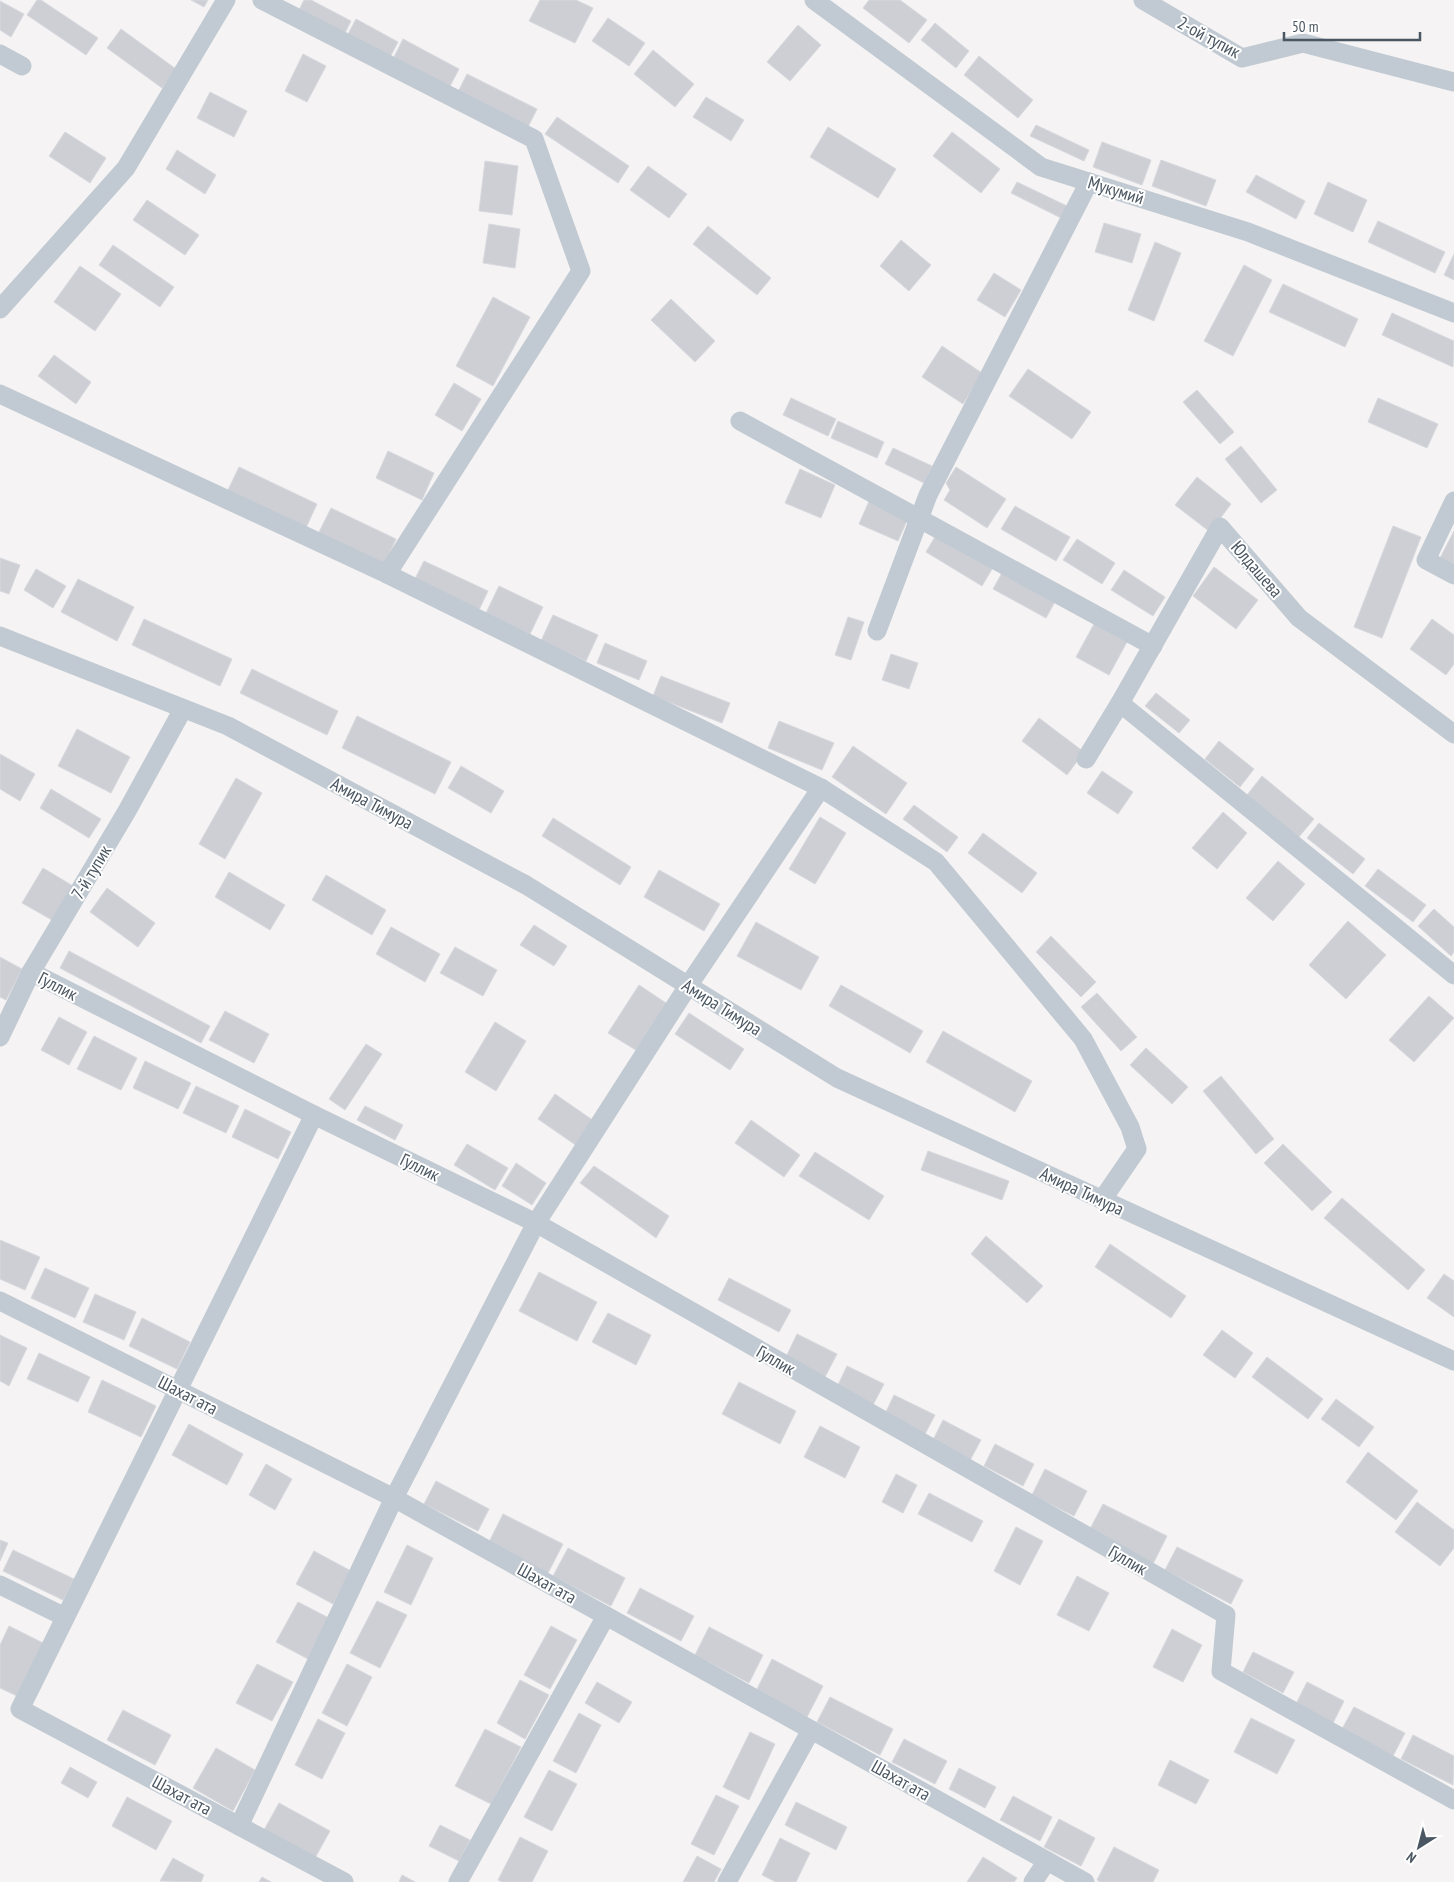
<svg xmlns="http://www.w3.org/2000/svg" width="1454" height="1882" font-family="'PT Sans Narrow',sans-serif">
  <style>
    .building { fill: #cdcfd5; stroke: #d7d9de }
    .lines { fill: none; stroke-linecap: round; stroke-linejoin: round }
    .minor { stroke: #c1cad2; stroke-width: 19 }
    .labels { text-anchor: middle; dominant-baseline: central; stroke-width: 4; stroke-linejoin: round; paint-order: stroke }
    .street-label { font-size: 18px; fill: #4a5661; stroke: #fff }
  </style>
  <rect width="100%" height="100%" fill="#f5f3f3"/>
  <g class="building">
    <path d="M37 0H41L98 38 86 55 27 15Z"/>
    <path d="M191 0H208L204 7Z"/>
    <path d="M304 0H311L351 21 344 35 298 12Z"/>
    <path d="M540 0H576L593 8 575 43 529 21Z"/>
    <path d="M869 0H900L927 20 909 43 863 8Z"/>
    <path d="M0 1 24 14 11 37 0 30Z"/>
    <path d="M608 18 645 43 629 66 592 41Z"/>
    <path d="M356 19 398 42 389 59 347 36Z"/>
    <path d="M935 23 969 51 956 68 921 40Z"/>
    <path d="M798 25 821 45 790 81 767 62Z"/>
    <path d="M121 29 176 69 162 88 107 48Z"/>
    <path d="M403 39 459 69 449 88 393 59Z"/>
    <path d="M653 50 694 84 675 107 634 74Z"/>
    <path d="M303 54 326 66 307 102 285 91Z"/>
    <path d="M979 56 1033 100 1018 118 964 75Z"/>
    <path d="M467 74 537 109 528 127 458 92Z"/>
    <path d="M210 92 247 111 234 137 197 118Z"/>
    <path d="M706 97 744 120 731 141 693 117Z"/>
    <path d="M557 117 629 166 618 183 545 134Z"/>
    <path d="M1036 125 1089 150 1084 161 1030 136Z"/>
    <path d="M828 127 896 169 878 198 810 157Z"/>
    <path d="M65 132 106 158 90 183 49 156Z"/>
    <path d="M952 132 1000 169 981 193 933 156Z"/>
    <path d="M1102 142 1151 160 1142 185 1093 167Z"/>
    <path d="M177 150 216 175 205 194 166 169Z"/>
    <path d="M1161 160 1216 180 1206 206 1152 186Z"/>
    <path d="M485 161 518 166 512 215 479 211Z"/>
    <path d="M648 166 687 194 669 218 630 190Z"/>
    <path d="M1256 175 1305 201 1296 219 1246 192Z"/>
    <path d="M1017 182 1067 206 1061 218 1011 193Z"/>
    <path d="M1328 182 1367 200 1353 232 1314 214Z"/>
    <path d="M147 200 199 235 185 255 133 220Z"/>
    <path d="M1378 221 1445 252 1435 273 1368 242Z"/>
    <path d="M1104 223 1141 234 1132 263 1095 252Z"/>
    <path d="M489 224 520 229 515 268 483 263Z"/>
    <path d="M708 226 771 278 757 295 693 244Z"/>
    <path d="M901 240 931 265 909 291 880 266Z"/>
    <path d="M1155 242 1181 253 1154 321 1128 310Z"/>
    <path d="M113 245 174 287 160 307 99 265Z"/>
    <path d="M1454 254V280L1444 275Z"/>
    <path d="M1244 265 1272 280 1233 356 1204 341Z"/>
    <path d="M80 266 121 294 95 331 54 302Z"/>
    <path d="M994 273 1021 290 1005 317 977 300Z"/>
    <path d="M1283 284 1358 319 1345 347 1269 312Z"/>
    <path d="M493 297 530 317 493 386 456 366Z"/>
    <path d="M671 299 715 341 695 362 651 320Z"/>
    <path d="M1392 313 1454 341 1453 367 1382 335Z"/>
    <path d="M942 346 982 373 963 404 922 377Z"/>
    <path d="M54 355 91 382 76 404 38 376Z"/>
    <path d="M1028 369 1091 412 1072 439 1009 396Z"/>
    <path d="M454 383 481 399 462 431 435 415Z"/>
    <path d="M1197 390 1234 432 1220 444 1183 402Z"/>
    <path d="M791 398 836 419 828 436 783 415Z"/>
    <path d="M1378 398 1438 424 1427 448 1368 422Z"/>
    <path d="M838 421 884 442 877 458 831 438Z"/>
    <path d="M1241 446 1277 490 1261 503 1225 459Z"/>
    <path d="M893 448 932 466 924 483 885 464Z"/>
    <path d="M388 451 434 473 422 500 376 478Z"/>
    <path d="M239 467 317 504 305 530 227 492Z"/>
    <path d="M956 467 1006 499 987 528 944 500 950 490 946 483Z"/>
    <path d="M800 469 835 485 821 518 785 503Z"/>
    <path d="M1197 477 1231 504 1210 532 1175 505Z"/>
    <path d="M870 499 909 516 898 541 859 524Z"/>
    <path d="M1015 506 1070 537 1056 561 1001 529Z"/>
    <path d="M331 508 396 539 383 567 317 536Z"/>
    <path d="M1393 526 1421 537 1382 638 1354 627Z"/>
    <path d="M939 530 995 564 982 586 926 552Z"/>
    <path d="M1454 531V568L1439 560Z"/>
    <path d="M1077 539 1115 563 1102 584 1063 560Z"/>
    <path d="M0 558 20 565 9 594 0 591Z"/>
    <path d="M424 561 488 591 478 612 414 581Z"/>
    <path d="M1214 567 1258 600 1236 629 1193 596Z"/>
    <path d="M36 569 66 586 53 608 24 590Z"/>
    <path d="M1124 570 1165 597 1153 616 1111 590Z"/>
    <path d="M1003 571 1056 600 1046 618 993 589Z"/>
    <path d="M78 579 134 607 117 641 61 612Z"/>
    <path d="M499 586 543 607 530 634 486 613Z"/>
    <path d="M553 615 598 635 586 661 541 641Z"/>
    <path d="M848 617 864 622 851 660 835 655Z"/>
    <path d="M144 619 232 659 220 686 132 645Z"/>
    <path d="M1432 619 1454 635V664L1446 675 1410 649Z"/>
    <path d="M1094 624 1127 642 1109 675 1076 657Z"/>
    <path d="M605 643 647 661 639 680 597 663Z"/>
    <path d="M891 654 918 663 909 689 882 680Z"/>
    <path d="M252 669 338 711 327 735 240 693Z"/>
    <path d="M661 676 730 703 722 723 653 696Z"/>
    <path d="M1156 693 1190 720 1179 733 1145 706Z"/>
    <path d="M357 716 451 762 435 794 342 748Z"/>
    <path d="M1039 718 1084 752 1067 775 1022 741Z"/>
    <path d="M779 721 834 743 822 770 768 748Z"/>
    <path d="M77 729 130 757 111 793 58 766Z"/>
    <path d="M1219 741 1254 769 1240 787 1205 759Z"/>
    <path d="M853 746 907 783 886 814 832 777Z"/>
    <path d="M0 754 35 774 20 801 0 789Z"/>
    <path d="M461 766 504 791 491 813 448 788Z"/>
    <path d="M1102 771 1133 792 1118 814 1087 793Z"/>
    <path d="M1262 776 1314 819 1298 838 1247 795Z"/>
    <path d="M236 778 262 793 225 859 199 844Z"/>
    <path d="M51 789 101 819 89 838 40 808Z"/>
    <path d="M914 805 958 837 947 852 903 819Z"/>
    <path d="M1223 812 1247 833 1217 869 1192 848Z"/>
    <path d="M820 817 846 833 815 884 789 869Z"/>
    <path d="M553 818 631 867 620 885 542 836Z"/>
    <path d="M1319 823 1365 859 1353 874 1307 838Z"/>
    <path d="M983 833 1037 873 1022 893 968 853Z"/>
    <path d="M1278 861 1305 884 1273 921 1246 898Z"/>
    <path d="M43 868 73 886 52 920 22 903Z"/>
    <path d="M1378 869 1426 905 1413 922 1365 886Z"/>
    <path d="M659 870 720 904 704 931 644 897Z"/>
    <path d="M229 872 285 905 270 930 215 897Z"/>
    <path d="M326 875 386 910 372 935 312 900Z"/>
    <path d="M107 888 155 923 138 947 90 912Z"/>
    <path d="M1434 909 1454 927V952L1451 956 1418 926Z"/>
    <path d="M1348 921 1386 955 1346 999 1309 965Z"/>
    <path d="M756 922 819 957 801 990 737 956Z"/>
    <path d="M534 925 567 946 554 966 520 945Z"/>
    <path d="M391 927 440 954 425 982 376 954Z"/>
    <path d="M1051 936 1096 982 1081 997 1036 952Z"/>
    <path d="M455 947 497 970 483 996 440 973Z"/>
    <path d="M69 951 210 1026 201 1043 60 968Z"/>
    <path d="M0 957 22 969 6 1000 0 997Z"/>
    <path d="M639 985 669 1005 639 1052 608 1033Z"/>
    <path d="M841 985 923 1031 910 1053 829 1006Z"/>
    <path d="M1097 993 1137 1037 1121 1051 1081 1007Z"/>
    <path d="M1429 996 1454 1018 1414 1062 1389 1040Z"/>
    <path d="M225 1011 269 1034 254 1063 209 1040Z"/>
    <path d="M689 1013 744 1049 730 1070 675 1034Z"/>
    <path d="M59 1017 87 1032 69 1065 41 1050Z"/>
    <path d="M495 1022 526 1041 496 1091 465 1072Z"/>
    <path d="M943 1031 1032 1081 1015 1112 926 1062Z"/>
    <path d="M94 1036 137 1058 121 1090 77 1069Z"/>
    <path d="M366 1044 382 1054 345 1110 329 1099Z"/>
    <path d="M1146 1048 1188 1087 1172 1104 1130 1065Z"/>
    <path d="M145 1061 191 1083 178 1109 133 1088Z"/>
    <path d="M1221 1076 1274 1139 1256 1154 1203 1091Z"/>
    <path d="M196 1086 239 1106 226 1133 183 1113Z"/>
    <path d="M555 1094 594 1121 577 1146 538 1119Z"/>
    <path d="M365 1106 403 1125 395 1140 357 1120Z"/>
    <path d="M245 1109 291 1132 278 1159 232 1137Z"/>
    <path d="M751 1120 800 1155 784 1177 735 1143Z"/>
    <path d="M467 1144 508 1168 495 1190 454 1165Z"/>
    <path d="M1283 1144 1332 1192 1312 1211 1264 1163Z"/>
    <path d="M928 1151 1009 1181 1002 1200 921 1170Z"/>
    <path d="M815 1152 884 1196 869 1220 799 1176Z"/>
    <path d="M516 1163 546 1183 532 1205 502 1186Z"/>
    <path d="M594 1166 669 1216 656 1238 580 1183Z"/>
    <path d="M1342 1198 1425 1270 1408 1290 1324 1218Z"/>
    <path d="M986 1236 1043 1286 1027 1303 971 1254Z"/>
    <path d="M0 1240 40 1257 25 1290 0 1279Z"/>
    <path d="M1110 1244 1186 1296 1171 1318 1095 1267Z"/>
    <path d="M45 1268 89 1288 75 1318 31 1298Z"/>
    <path d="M539 1272 597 1302 577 1341 519 1311Z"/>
    <path d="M1444 1274 1454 1281V1317L1427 1298Z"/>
    <path d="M729 1278 791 1310 779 1332 718 1300Z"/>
    <path d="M95 1294 136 1312 124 1340 83 1322Z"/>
    <path d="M608 1313 651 1335 636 1365 592 1342Z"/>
    <path d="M142 1318 190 1342 177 1369 129 1346Z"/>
    <path d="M1222 1330 1253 1353 1235 1378 1203 1355Z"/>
    <path d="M797 1334 837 1354 825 1377 786 1357Z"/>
    <path d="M0 1335 27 1348 9 1386 0 1381Z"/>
    <path d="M39 1353 90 1377 78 1402 27 1379Z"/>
    <path d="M1267 1357 1323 1399 1308 1419 1252 1377Z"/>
    <path d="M847 1366 884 1384 873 1405 837 1387Z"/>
    <path d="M102 1380 156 1406 141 1437 88 1412Z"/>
    <path d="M739 1382 796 1411 780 1444 722 1414Z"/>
    <path d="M894 1395 935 1415 924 1436 884 1416Z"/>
    <path d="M1336 1399 1374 1427 1359 1447 1321 1419Z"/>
    <path d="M943 1420 981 1440 968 1464 931 1444Z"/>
    <path d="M189 1424 243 1454 227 1485 172 1455Z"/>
    <path d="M820 1426 860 1447 845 1478 804 1457Z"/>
    <path d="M995 1444 1034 1464 1023 1486 984 1466Z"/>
    <path d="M1368 1452 1418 1491 1396 1520 1346 1482Z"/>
    <path d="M266 1464 292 1479 275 1510 249 1495Z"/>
    <path d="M1045 1469 1087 1491 1074 1516 1032 1495Z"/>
    <path d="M896 1474 917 1485 903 1513 882 1502Z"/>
    <path d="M436 1481 489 1509 478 1531 424 1504Z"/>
    <path d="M929 1493 983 1521 972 1542 918 1514Z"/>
    <path d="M1417 1502 1454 1530V1548L1440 1566 1395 1532Z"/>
    <path d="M1103 1504 1167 1536 1153 1564 1089 1531Z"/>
    <path d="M503 1514 563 1544 547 1575 488 1544Z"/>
    <path d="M1016 1527 1043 1541 1020 1585 994 1571Z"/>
    <path d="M0 1540 8 1543 0 1561Z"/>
    <path d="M407 1545 433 1558 411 1605 384 1592Z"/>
    <path d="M1177 1547 1243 1580 1231 1604 1165 1570Z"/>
    <path d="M568 1548 625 1578 611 1606 553 1576Z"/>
    <path d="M13 1550 74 1579 63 1600 3 1571Z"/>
    <path d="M314 1551 351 1571 333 1604 296 1584Z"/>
    <path d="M1077 1576 1109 1593 1089 1631 1057 1615Z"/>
    <path d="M640 1588 694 1616 681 1641 627 1613Z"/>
    <path d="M377 1601 407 1615 380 1668 350 1653Z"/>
    <path d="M298 1602 329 1618 308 1659 276 1642Z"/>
    <path d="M9 1626 43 1643 17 1696 0 1688V1645Z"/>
    <path d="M551 1626 577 1640 550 1689 524 1675Z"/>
    <path d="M709 1627 763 1655 749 1683 695 1655Z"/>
    <path d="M1172 1629 1202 1645 1183 1682 1153 1667Z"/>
    <path d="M1253 1652 1294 1672 1283 1693 1243 1672Z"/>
    <path d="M772 1659 823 1686 807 1717 756 1691Z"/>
    <path d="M257 1664 293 1682 272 1721 236 1703Z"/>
    <path d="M347 1664 372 1677 347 1726 322 1713Z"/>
    <path d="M520 1680 549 1695 525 1739 497 1723Z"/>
    <path d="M597 1682 632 1702 619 1723 585 1703Z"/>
    <path d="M1307 1682 1344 1701 1332 1725 1295 1706Z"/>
    <path d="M830 1697 893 1729 880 1755 817 1722Z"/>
    <path d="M1354 1707 1405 1733 1393 1756 1342 1729Z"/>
    <path d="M123 1710 171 1735 155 1765 107 1740Z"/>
    <path d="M579 1713 601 1725 576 1773 553 1761Z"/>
    <path d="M1251 1718 1295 1740 1277 1774 1234 1752Z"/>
    <path d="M318 1719 345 1733 322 1779 295 1765Z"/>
    <path d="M485 1729 521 1747 491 1804 455 1786Z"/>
    <path d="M750 1732 775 1744 749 1800 723 1787Z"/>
    <path d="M1413 1735 1454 1756 1453 1785 1401 1759Z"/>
    <path d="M904 1739 947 1761 935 1784 892 1762Z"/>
    <path d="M216 1748 255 1770 233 1811 193 1788Z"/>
    <path d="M1170 1760 1209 1780 1196 1804 1158 1785Z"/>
    <path d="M70 1767 97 1782 88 1798 61 1783Z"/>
    <path d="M959 1768 996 1787 985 1808 949 1789Z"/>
    <path d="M549 1770 577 1784 552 1831 524 1817Z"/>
    <path d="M716 1795 739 1806 714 1855 691 1844Z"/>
    <path d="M1013 1796 1052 1817 1040 1841 1000 1820Z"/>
    <path d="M127 1797 172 1821 156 1850 112 1826Z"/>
    <path d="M796 1802 847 1827 836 1850 785 1825Z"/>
    <path d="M279 1803 330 1831 315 1858 264 1830Z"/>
    <path d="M1059 1819 1095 1838 1081 1866 1044 1847Z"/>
    <path d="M440 1825 470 1840 459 1861 429 1846Z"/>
    <path d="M520 1837 548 1851 532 1882H502L498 1880Z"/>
    <path d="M780 1838 810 1853 796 1882H776L762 1875Z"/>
    <path d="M1114 1847 1159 1870 1153 1882H1100L1097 1880Z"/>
    <path d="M697 1856 721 1869 714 1882H683Z"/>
    <path d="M983 1857 1017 1878 1014 1882H967Z"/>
    <path d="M173 1858 204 1875 201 1882 160 1881Z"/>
    <path d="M402 1875 415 1882H399Z"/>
    <path d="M262 1877 271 1882H259Z"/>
  </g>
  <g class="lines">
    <g class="minor">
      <path d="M262 0 534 139 581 271 387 574"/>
      <path d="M814 0 1041 167 1248 232 1454 313"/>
      <path d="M1143 0 1242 58 1303 43 1454 82"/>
      <path d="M0 54 22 66"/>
      <path d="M0 309 126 168 226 0"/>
      <path d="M0 394 387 574 821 788 936 862 1083 1039 1130 1127 1137 1149 1102 1200"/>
      <path d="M740 421 1153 646"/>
      <path d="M1454 501 1426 560 1454 575"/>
      <path d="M877 631 928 495 1089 182"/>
      <path d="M0 636 228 726 526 885 837 1078 1454 1361"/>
      <path d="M1120 703 1454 975"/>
      <path d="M1086 759 1120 703 1220 527 1299 618 1454 734"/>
      <path d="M31 972 314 1115 536 1223 1226 1615 1221 1671 1454 1800"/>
      <path d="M0 1037 31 972 127 811 183 709"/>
      <path d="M314 1115 20 1709 344 1882"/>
      <path d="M0 1301 394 1498 1085 1882"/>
      <path d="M0 1585 65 1617"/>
      <path d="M239 1826 394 1498 536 1223 688 986 821 788"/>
      <path d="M458 1882 606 1616"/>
      <path d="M727 1882 811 1730"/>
      <path d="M1033 1882 1047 1861"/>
    </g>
  </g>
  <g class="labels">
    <g class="street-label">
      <text transform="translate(1209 37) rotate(28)">2-ой тупик</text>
      <text transform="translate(1116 190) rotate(17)">Мукумий</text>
      <text transform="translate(1257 569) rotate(49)">Юлдашева</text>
      <text transform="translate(372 803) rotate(28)">Амира Тимура</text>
      <text transform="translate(91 872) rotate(-59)">7-й тупик</text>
      <text transform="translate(58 986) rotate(27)">Гуллик</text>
      <text transform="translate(722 1007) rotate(32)">Амира Тимура</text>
      <text transform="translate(420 1167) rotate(26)">Гуллик</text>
      <text transform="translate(1082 1191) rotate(25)">Амира Тимура</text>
      <text transform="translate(776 1360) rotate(30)">Гуллик</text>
      <text transform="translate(188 1395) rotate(27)">Шахат ата</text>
      <text transform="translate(1128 1560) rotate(30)">Гуллик</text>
      <text transform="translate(547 1583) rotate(29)">Шахат ата</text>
      <text transform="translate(901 1780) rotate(29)">Шахат ата</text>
      <text transform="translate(182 1795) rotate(28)">Шахат ата</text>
    </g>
  </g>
  <g transform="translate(1419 1847) rotate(216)" stroke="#ffffff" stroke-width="4" paint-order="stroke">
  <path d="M0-4L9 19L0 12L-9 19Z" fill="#4a5661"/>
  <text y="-8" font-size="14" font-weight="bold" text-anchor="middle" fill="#4a5661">N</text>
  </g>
  <path d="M1284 32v8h136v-8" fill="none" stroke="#4a5661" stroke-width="2.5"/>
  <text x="1292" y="32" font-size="15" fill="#4a5661" stroke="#ffffff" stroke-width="4" paint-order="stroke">50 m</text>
</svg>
